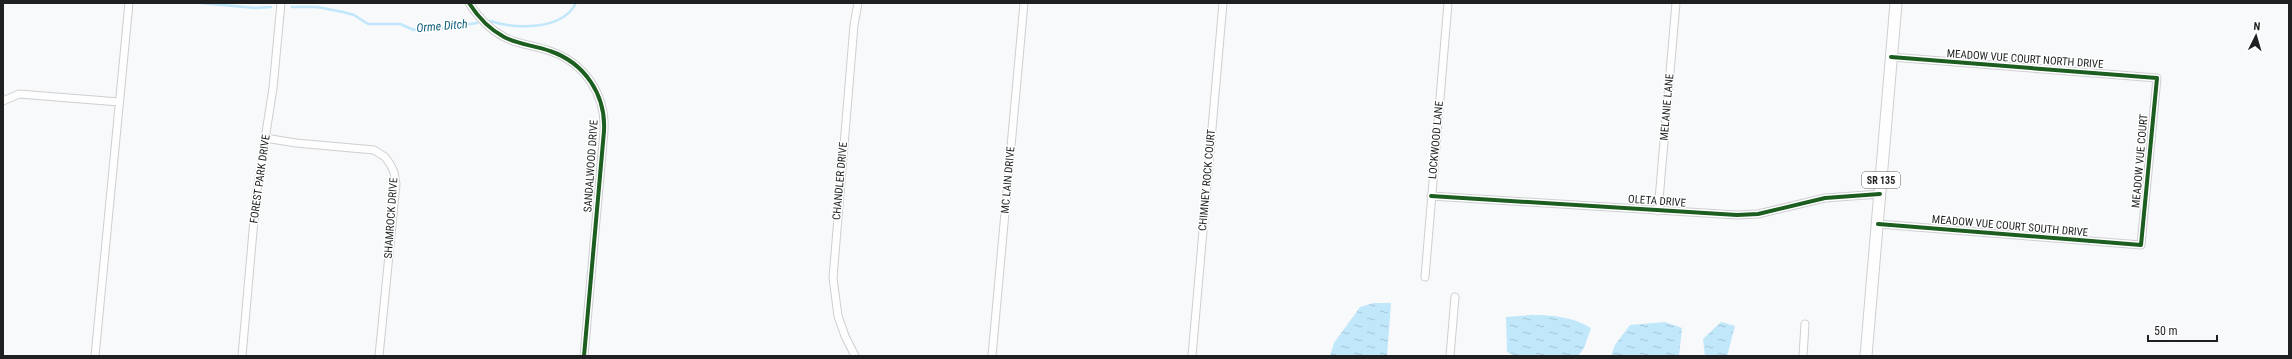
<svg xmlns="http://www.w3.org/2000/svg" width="2292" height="359" font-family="'Roboto Condensed',sans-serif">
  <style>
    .water { fill: url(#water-ripples) }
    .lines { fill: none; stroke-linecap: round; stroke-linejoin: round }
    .stream { stroke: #c0e7fa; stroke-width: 2.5 }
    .minor-casing { stroke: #cecfd1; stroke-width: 9 }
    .primary-casing { stroke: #cecfd1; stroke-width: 13 }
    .minor { stroke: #fefefe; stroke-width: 7 }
    .primary { stroke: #fefefe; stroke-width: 11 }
    .cycleway-casing { stroke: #fff; stroke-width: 6 }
    .cycleway { stroke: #1b5e20; stroke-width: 4 }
    .labels { text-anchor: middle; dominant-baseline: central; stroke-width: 3; stroke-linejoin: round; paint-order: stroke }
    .shield { fill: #fff; stroke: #626364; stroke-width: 1 }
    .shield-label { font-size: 10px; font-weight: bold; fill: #1e2021 }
    .street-label { font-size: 11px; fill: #1e2021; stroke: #fff }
    .water-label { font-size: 12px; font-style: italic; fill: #0e5f7c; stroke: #fff }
  </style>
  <defs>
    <pattern id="water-ripples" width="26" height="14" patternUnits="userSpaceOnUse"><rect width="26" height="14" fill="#c0e7fa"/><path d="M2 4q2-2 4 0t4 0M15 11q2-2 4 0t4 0" fill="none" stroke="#a5c6d6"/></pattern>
  </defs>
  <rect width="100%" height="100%" fill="#f7f9fb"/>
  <g class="water">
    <path d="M1374 303H1391L1387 356H1330L1334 343 1360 307Z"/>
    <path d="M1532 315C1554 315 1572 317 1591 328L1584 348 1578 356H1515L1507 352 1506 317Z"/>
    <path d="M1665 322 1682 328 1679 356H1611L1615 345 1630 325Z"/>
    <path d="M1721 322 1735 326 1727 356H1705L1703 339Z"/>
  </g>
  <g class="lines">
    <g class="stream">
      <path d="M201 3 255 8 271 7"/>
      <path d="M292 7H317L343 12 354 15 368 24H400L414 30 426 25 442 28 477 23"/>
      <path d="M490 21C515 29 562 31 576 3"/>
    </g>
    <g class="minor-casing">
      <g id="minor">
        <path d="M469 3C478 17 489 29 504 37 519 45 534 45 550 51 585 63 606 95 604 131L584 356"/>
        <path d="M3 101 19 94 119 102"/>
        <path d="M265 138 296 143 374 150 385 157 390 164 394 172 396 184 379 356"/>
        <path d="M1431 196 1737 215 1758 214 1825 198 1880 194"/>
        <path d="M1658 211 1676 3"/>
        <path d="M1878 224 2141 245 2157 78 1891 57"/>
        <path d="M1425 277 1448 3"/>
        <path d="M95 356 129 3"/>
        <path d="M242 356 256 197 273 88 281 3"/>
        <path d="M855 356 845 336 838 316 833 278 854 25 858 3"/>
        <path d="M992 356 1024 3"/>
        <path d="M1192 356 1223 3"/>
        <path d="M1450 356 1455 297"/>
        <path d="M1803 356 1805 324"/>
      </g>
    </g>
    <g class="primary-casing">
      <path id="primary" d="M1866 356 1896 3"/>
    </g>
    <use href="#minor" class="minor"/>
    <use href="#primary" class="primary"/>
    <g class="cycleway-casing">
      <g id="cycleway">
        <path d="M469 3C478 17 489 29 504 37 519 45 534 45 550 51 585 63 606 95 604 131L584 356"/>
        <path d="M1431 196 1737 215 1758 214 1825 198 1880 194"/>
        <path d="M1878 224 2141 245 2157 78 1891 57"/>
      </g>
    </g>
    <use href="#cycleway" class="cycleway"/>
  </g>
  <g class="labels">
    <rect class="shield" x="1862" y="172" width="38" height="16" rx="3"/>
    <g class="shield-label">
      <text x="1881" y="180">SR 135</text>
    </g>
    <g class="street-label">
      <text transform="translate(2025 59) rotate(4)">MEADOW VUE COURT NORTH DRIVE</text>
      <text transform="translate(1667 107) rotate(-85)">MELANIE LANE</text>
      <text transform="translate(1436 140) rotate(-85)">LOCKWOOD LANE</text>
      <text transform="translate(2140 161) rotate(-85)">MEADOW VUE COURT</text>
      <text transform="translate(591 166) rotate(-86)">SANDALWOOD DRIVE</text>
      <text transform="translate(260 179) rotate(-82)">FOREST PARK DRIVE</text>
      <text transform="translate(1008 180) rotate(-85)">MC LAIN DRIVE</text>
      <text transform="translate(1207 180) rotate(-85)">CHIMNEY ROCK COURT</text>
      <text transform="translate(840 181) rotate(-85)">CHANDLER DRIVE</text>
      <text transform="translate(1657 201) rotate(4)">OLETA DRIVE</text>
      <text transform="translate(391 218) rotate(-86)">SHAMROCK DRIVE</text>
      <text transform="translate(2010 226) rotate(5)">MEADOW VUE COURT SOUTH DRIVE</text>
    </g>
    <g class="water-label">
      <text transform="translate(442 26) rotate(-5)">Orme Ditch</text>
    </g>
  </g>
  <rect width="2292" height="359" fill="none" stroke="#1e2021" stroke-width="8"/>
  <g transform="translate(2256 36) rotate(5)" stroke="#ffffff" stroke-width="3" paint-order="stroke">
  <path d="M0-3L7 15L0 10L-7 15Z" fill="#1e2021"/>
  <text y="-6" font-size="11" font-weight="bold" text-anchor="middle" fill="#1e2021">N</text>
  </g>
  <path d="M2148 335v6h69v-6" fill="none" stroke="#1e2021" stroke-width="2"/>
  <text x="2154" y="335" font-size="12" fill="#1e2021" stroke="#ffffff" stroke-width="3" paint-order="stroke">50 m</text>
</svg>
